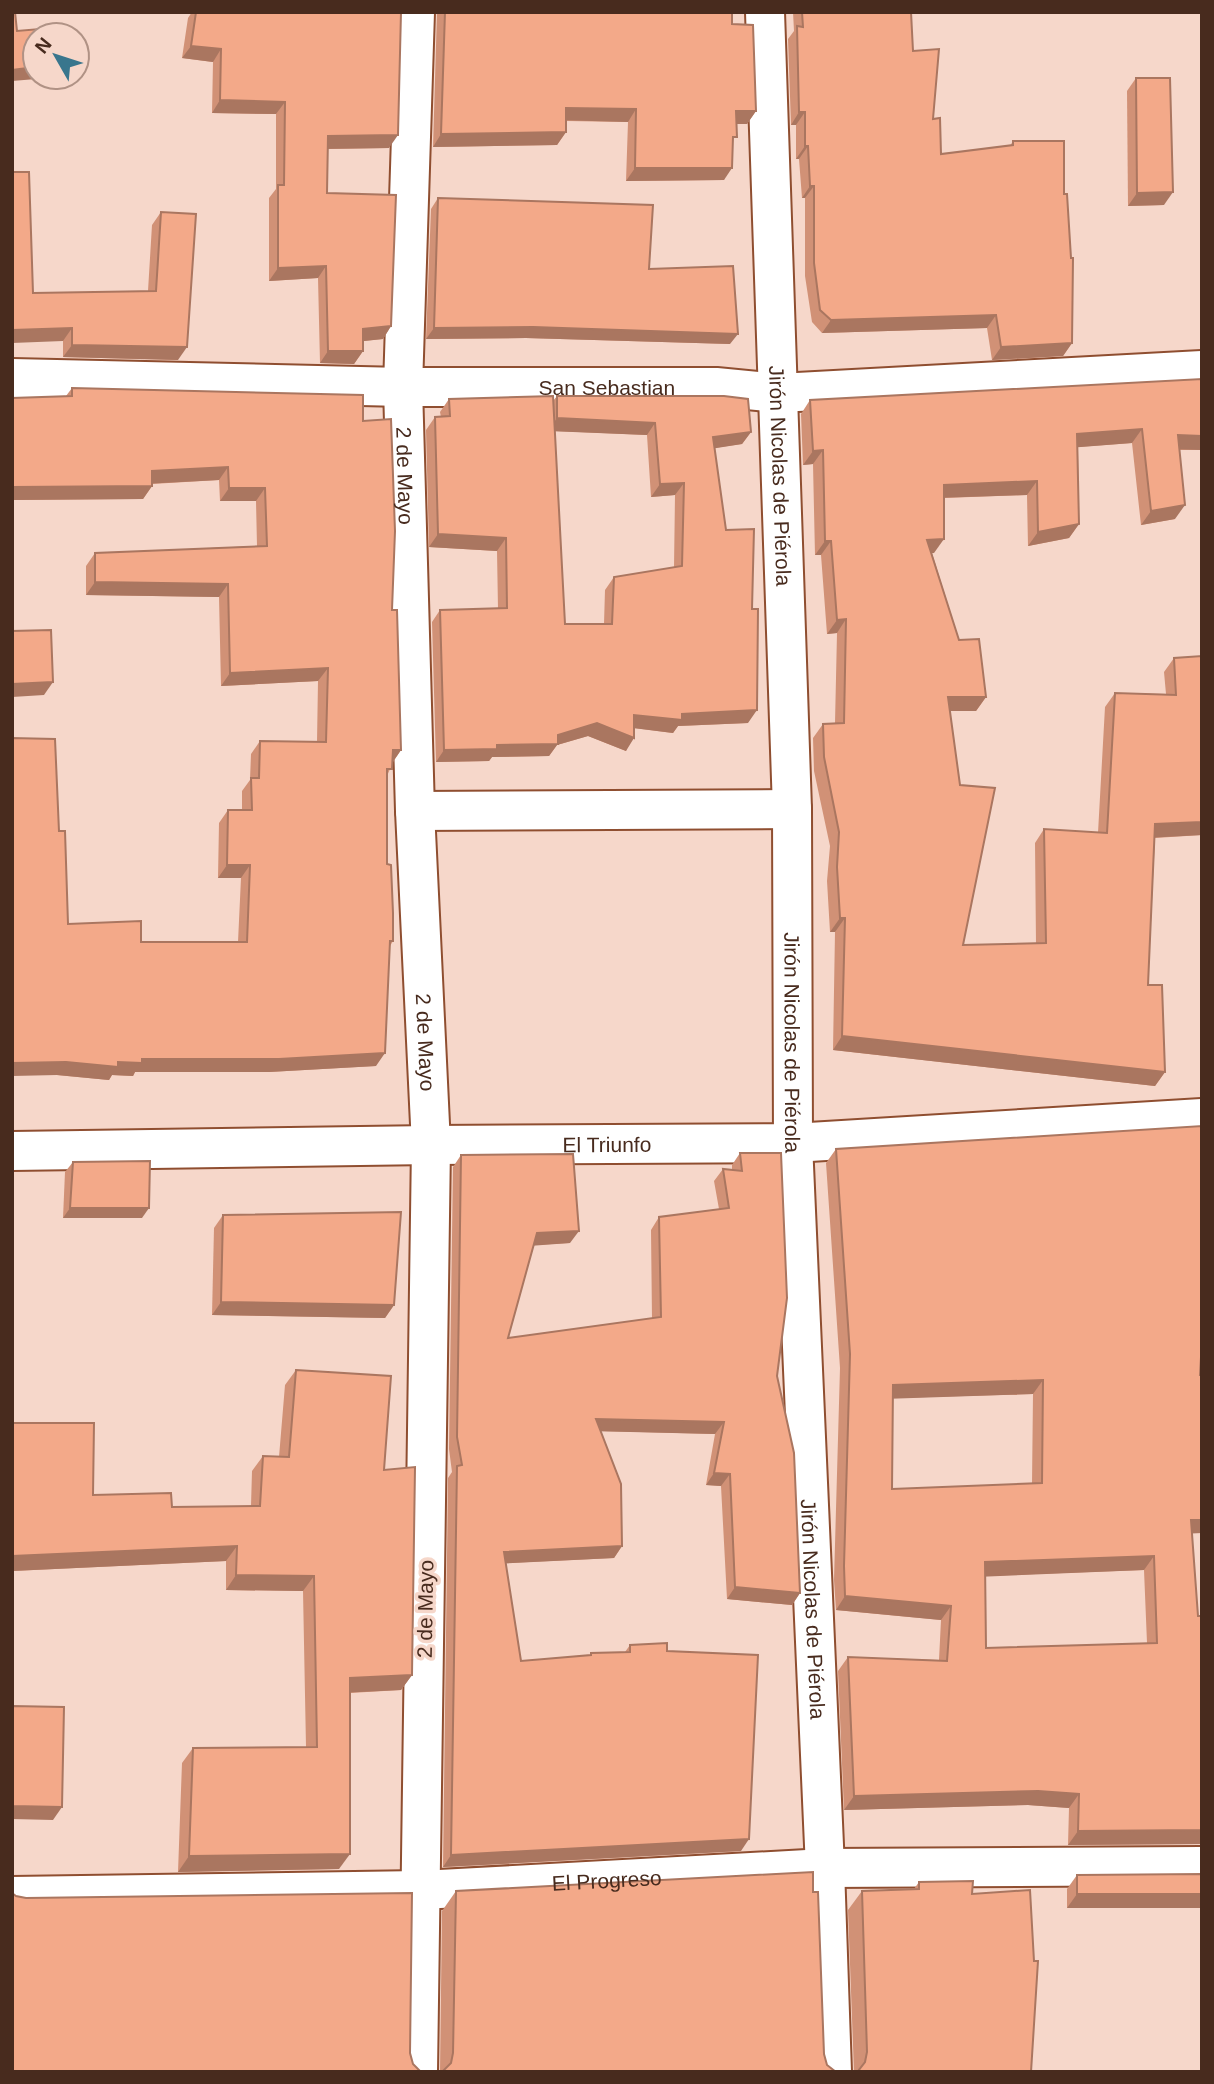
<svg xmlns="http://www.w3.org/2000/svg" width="1214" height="2084" font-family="Arial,sans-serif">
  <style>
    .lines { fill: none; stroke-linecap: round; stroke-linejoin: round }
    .minor-casing { stroke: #8f4e30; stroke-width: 42 }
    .minor { stroke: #fff; stroke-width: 38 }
    .wall { fill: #d19176; fill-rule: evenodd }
    .shaded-wall { fill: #aa7660 }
    .building { fill: #f3a989; stroke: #aa7660; stroke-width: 2; fill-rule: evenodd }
    .labels { text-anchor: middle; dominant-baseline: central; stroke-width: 7; stroke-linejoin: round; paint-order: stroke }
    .street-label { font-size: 21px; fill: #482b1e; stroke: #f6d7ca }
  </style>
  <rect width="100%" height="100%" fill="#f6d7ca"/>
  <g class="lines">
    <g class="minor-casing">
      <g id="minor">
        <path id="s1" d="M415 12 403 387 415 811 431 1145 418 2072"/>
        <path id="s2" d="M765 12 792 809 793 1143 825 1868 832 2072"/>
        <path id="s3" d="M12 378 403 387H716L779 393 1202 370"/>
        <path d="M415 811 792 809"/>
        <path id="s4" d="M12 1151 431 1145 793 1143 1202 1118"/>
        <path id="s5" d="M12 1896 421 1890 825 1868 1202 1866"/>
      </g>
    </g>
    <use href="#minor" class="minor"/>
  </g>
  <g class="wall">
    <path d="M192 12H401L389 148 328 149 327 193 391 326 383 339 363 341V351L354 364 320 363 318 278 269 281V198L276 189V114L212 113 213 62 182 58 188 18Z"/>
    <path d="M437 12H732V24L756 111 747 124H736L724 180 626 181 628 122 566 121V132L557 145 433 147Z"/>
    <path d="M793 12H911L913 51 933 119 941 154 1010 146 1013 141 1064 194 1072 343 1063 356 992 360 987 328 822 333 812 322 805 276V198H802L799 159H796V125H791L788 39 794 31Z"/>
    <path d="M1136 78 1164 205 1128 206 1127 91Z"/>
    <path d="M438 198 649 269 730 344 526 338 426 339 431 209Z"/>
    <path d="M161 212 178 360 63 357V341L33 293 148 291 152 225Z"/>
    <path d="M1202 379V450H1179L1175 519 1141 525 1132 443 1078 447 1079 524 1069 538 1028 546 1027 495 944 498 934 553H932L959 640 986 697 976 711H950L963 945 1036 944 1035 843 1044 829 1098 833 1105 707 1115 693 1166 694 1164 672 1174 658 1202 656V835L1155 838 1148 985 1165 1072 1155 1086 833 1050 835 932H830L827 881 830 846 814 771 813 738 823 724 835 723 837 633 827 634 821 555H815L813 464 803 465 801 414 810 400Z"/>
    <path d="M72 388 363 421 392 610 401 750 393 762 387 776V864L393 941 390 946 376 1066 269 1072H135L133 1076 112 1075 109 1080 57 1075 59 831 68 924 141 942H238L241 878H218L219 823 228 810H242V791L250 780 251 754 260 741 317 742 318 681 221 686 219 597 86 595V566L95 553 257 546 256 501H220L219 480 152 484V486L143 499 12 500V398L66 396Z"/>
    <path d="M557 396 751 432 742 444 714 448 748 723 678 726 673 733 634 728 626 751 588 736 557 745 549 756 492 757 489 761 436 762 432 622 440 610 498 609 497 551 429 547 426 430 435 417H441L440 412 449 399 553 401ZM555 431 647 435 651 497 675 495 674 568 614 577 605 590 604 624H565Z"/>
    <path d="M836 1149 1192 1534 1202 1844 1068 1845 1069 1808 1028 1805 844 1810 838 1671 848 1657 939 1660 941 1620 836 1610 834 1580 840 1368 826 1163ZM1033 1394 1032 1484 892 1489 893 1398ZM1144 1570 1147 1643 986 1648 985 1576Z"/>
    <path d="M740 1153 777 1376 800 1593 792 1605 727 1599 721 1486 706 1485 715 1434 601 1431 622 1546 614 1558 506 1563 521 1661 590 1655 591 1653 625 1652 630 1645 667 1651 741 1851 443 1867 448 1478 452 1472 449 1449 453 1167 461 1155 570 1243 534 1245 508 1338 652 1319 651 1230 659 1217 719 1209 714 1181 723 1169 732 1170V1165Z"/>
    <path d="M73 1162 142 1218H63L65 1172Z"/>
    <path d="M223 1215 394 1305 385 1318 212 1315 214 1228Z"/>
    <path d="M296 1370 384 1470 412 1675 401 1690 350 1693 339 1869 178 1872 182 1763 193 1748 306 1747 303 1591 226 1590V1561L12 1571V1423L93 1495 172 1507 251 1506 252 1471 263 1456 279 1457 285 1385Z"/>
    <path d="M1202 1874 1067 1908V1889L1077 1875Z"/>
    <path d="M919 1882 972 1894 1031 2072H854L848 1910 862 1891 914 1889Z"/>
    <path d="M456 1891 813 1892 824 2054 827 2065 440 2072 442 1911Z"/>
  </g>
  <g class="shaded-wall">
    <path d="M191 46 221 49 213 62 182 58Z"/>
    <path d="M35 67V77H37L36 79 12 81V70Z"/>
    <path d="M220 100 285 102 276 114 212 113Z"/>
    <path d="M566 108 636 109 628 122 557 120Z"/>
    <path d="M736 111H756L747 124H727Z"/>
    <path d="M799 112H805L796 125H791Z"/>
    <path d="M566 132 557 145 433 147 441 134Z"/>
    <path d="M398 135 389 148 319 149 328 136Z"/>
    <path d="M805 146H808L799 159H796Z"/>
    <path d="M635 168H732L724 180 626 181Z"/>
    <path d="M810 186H814L805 198H802Z"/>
    <path d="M1173 192 1164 205 1128 206 1137 193Z"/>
    <path d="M326 266 318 278 269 281 278 268Z"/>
    <path d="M996 315 987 328 822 333 831 320Z"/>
    <path d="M391 326 383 339 355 342 363 329Z"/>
    <path d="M533 327 738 334 730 344 526 338 426 339 434 328Z"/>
    <path d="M72 328 63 341 12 343V330Z"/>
    <path d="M1072 343 1063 356 992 360 1001 347Z"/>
    <path d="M72 345 187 347 178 360 63 357Z"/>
    <path d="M328 351H363L354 364 320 363Z"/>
    <path d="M557 418 655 423 647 435 548 431Z"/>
    <path d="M1142 429 1132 443 1068 448 1077 434Z"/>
    <path d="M751 432 742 444 704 450 713 437Z"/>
    <path d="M1178 435 1202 436V450L1168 449Z"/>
    <path d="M823 450 813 464 803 465 813 451Z"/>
    <path d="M228 467 219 480 143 484 152 471Z"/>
    <path d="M1037 481 1027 495 934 498 944 485Z"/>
    <path d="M684 483 675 495 651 497 660 484Z"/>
    <path d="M152 486 143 499 12 500V487Z"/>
    <path d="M229 488H265L256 501H220Z"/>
    <path d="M1185 505 1175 519 1141 525 1151 511Z"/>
    <path d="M1079 524 1069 538 1028 546 1038 532Z"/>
    <path d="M438 534 506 538 497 551 429 547Z"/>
    <path d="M944 539 934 553 918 554 927 540Z"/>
    <path d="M825 541H831L821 555H815Z"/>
    <path d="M95 582 228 584 219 597 86 595Z"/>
    <path d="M846 619 837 633 827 634 837 620Z"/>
    <path d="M328 668 318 681 221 686 230 673Z"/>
    <path d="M53 682 44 695 12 697V684Z"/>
    <path d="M948 697H986L976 711H938Z"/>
    <path d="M757 710 748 723 678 726 673 733 625 727 634 715Z"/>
    <path d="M597 723 634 738 626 751 588 736 557 745 549 756 492 757 489 761 436 762 444 750 497 745 558 735Z"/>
    <path d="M393 750H401L392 763Z"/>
    <path d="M1202 822V835L1145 838 1155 824Z"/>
    <path d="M227 865H250L241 878H218Z"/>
    <path d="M840 918H845L835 932H830Z"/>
    <path d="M842 1036 1165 1072 1155 1086 833 1050Z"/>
    <path d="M385 1053 376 1066 269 1072H135L133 1076 112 1075 109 1080 57 1075 12 1076V1063L118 1062 142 1059Z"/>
    <path d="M70 1208H149L142 1218H63Z"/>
    <path d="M579 1231 570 1243 529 1246 537 1233Z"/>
    <path d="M221 1302 394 1305 385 1318 212 1315Z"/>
    <path d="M1043 1380 1033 1394 883 1399 893 1385Z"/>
    <path d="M596 1419 724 1422 715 1434 588 1431Z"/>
    <path d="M714 1473 730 1474 721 1486 706 1485Z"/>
    <path d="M1191 1520H1202V1533L1181 1534Z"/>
    <path d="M237 1546 226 1561 12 1571V1556Z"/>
    <path d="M622 1546 614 1558 495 1564 504 1552Z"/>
    <path d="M1154 1556 1144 1570 976 1577 985 1562Z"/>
    <path d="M236 1575 314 1576 303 1591 226 1590Z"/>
    <path d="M735 1587 800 1593 792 1605 727 1599Z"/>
    <path d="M845 1596 951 1606 941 1620 836 1610Z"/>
    <path d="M412 1675 401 1690 339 1693 350 1678Z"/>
    <path d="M1038 1791 1079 1794 1069 1808 1028 1805 844 1810 854 1796Z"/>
    <path d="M12 1806 62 1807 53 1820 12 1819Z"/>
    <path d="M1202 1830V1844L1068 1845 1078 1831Z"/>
    <path d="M749 1839 741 1851 443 1867 451 1855Z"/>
    <path d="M350 1854 339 1869 178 1872 189 1856Z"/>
    <path d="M1077 1894H1202V1908H1067Z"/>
  </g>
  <g class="building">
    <path d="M12 12H15L17 31 40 29 41 35H35V67L12 70Z"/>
    <path d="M196 12H401L398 135 328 136 327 193 396 195 391 326 363 329V351H328L326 266 278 268V185H284L285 102 220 100 221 49 191 46Z"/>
    <path d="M445 12H732V24L753 25 756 111H736L737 137H733L732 168H635L636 109 566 108V132L441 134Z"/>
    <path d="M802 12H911L913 51 939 49 933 119 940 118 941 154 1013 145V141H1064V194H1067L1071 258H1073L1072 343 1001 347 996 315 831 320 820 310 814 263V186H810L808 146H805V112H799L797 26 803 27Z"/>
    <path d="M1136 78H1170L1173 192 1137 193Z"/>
    <path d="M12 172H29L33 293 156 291 161 212 196 214 187 347 72 345V328L12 330Z"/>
    <path d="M438 198 653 205 649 269 733 266 738 334 533 327 434 328Z"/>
    <path d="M1202 379V436L1178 435 1185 505 1151 511 1142 429 1077 434 1079 524 1038 532 1037 481 944 485V539L927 540 959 640 979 639 986 697H948L960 785 995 788 963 945 1046 943 1044 829 1107 833 1115 693 1176 695 1174 658 1202 656V822L1155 824 1148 985H1162L1165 1072 842 1036 845 918H840L837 867 839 832 824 757 823 724 844 723 846 619 837 620 831 541H825L823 450 813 451 810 400Z"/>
    <path d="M72 388 363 395V421L391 419 395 531 392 610H397L401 750H393L392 769H387V864L391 865 393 913V941H390L385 1053 279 1059H142V1063L118 1062V1067L66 1062 12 1063V738L55 739 59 831H65L68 924 141 921V942H247L250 865H227L228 810H252L251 778H259L260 741 326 742 328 668 230 673 228 584 95 582V553L267 546 265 488H229L228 467 152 471V486L12 487V398L72 396Z"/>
    <path d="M553 396 565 624H612L614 577 682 566 684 483 660 484 655 423 557 418V396H724L748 399 751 432 713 437 726 530 754 529 752 609H758L757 710 682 714V720L634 715V738L597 723 558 735V744L497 745V749L444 750 440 610 507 608 506 538 438 534 435 417 450 416 449 399Z"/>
    <path d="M51 630 53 682 12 684V631Z"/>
    <path d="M1202 1126V1339L1200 1375H1202V1520H1191L1198 1616H1202V1830L1078 1831 1079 1794 1038 1791 854 1796 848 1657 947 1661 951 1606 845 1596 844 1566 850 1354 836 1149ZM1043 1380 1042 1483 892 1489 893 1385ZM1154 1556 1157 1643 986 1648 985 1562Z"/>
    <path d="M740 1153H781L787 1298 777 1376 794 1453 800 1593 735 1587 730 1474 714 1473 724 1422 596 1419 621 1484 622 1546 504 1552 521 1661 591 1655V1653L630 1652V1645L667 1643V1651L758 1655 749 1839 451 1855 457 1466 462 1465 457 1437 461 1155 573 1154 579 1231 537 1233 508 1338 661 1317 659 1217 729 1208 723 1169 742 1171Z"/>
    <path d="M150 1161 149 1208H70L73 1162Z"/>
    <path d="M401 1212 394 1305 221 1302 223 1215Z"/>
    <path d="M296 1370 391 1376 384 1470 415 1467 412 1675 350 1678V1854L189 1856 193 1748 317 1747 314 1576 236 1575 237 1546 12 1556V1423H94L93 1495 171 1493 172 1507 260 1506 263 1456 289 1457Z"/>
    <path d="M12 1706 64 1707 62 1807 12 1806Z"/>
    <path d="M813 1872V1892H818L824 2054 827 2065 836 2072H441L443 2071 451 2063 453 2053 456 1891Z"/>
    <path d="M1202 1874V1894H1077V1875Z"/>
    <path d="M973 1881 972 1894 1030 1890 1034 1961H1038L1031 2072H854L858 2071 865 2062 867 2052 862 1891 919 1889V1882Z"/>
    <path d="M12 1893 16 1896 26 1898 412 1893 410 2053 413 2064 421 2072H12Z"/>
  </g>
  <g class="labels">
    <g class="street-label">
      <text stroke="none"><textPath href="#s3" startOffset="595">San Sebastian</textPath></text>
      <text stroke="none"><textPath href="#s1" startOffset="464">2 de Mayo</textPath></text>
      <text stroke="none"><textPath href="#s2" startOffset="464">Jirón Nicolas de Piérola</textPath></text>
      <text stroke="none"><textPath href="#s1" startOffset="1031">2 de Mayo</textPath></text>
      <text stroke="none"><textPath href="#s2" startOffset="1031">Jirón Nicolas de Piérola</textPath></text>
      <text stroke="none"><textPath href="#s4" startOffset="595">El Triunfo</textPath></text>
      <text transform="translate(425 1609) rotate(-89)">2 de Mayo</text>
      <text stroke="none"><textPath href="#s2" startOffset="1598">Jirón Nicolas de Piérola</textPath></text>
      <text stroke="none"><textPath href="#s5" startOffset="595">El Progreso</textPath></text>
    </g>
  </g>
  <rect width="1214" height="2084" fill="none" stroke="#482b1e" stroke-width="28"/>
  <g transform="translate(56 56) rotate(309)"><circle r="33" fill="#f6d7ca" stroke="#b09285" stroke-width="2"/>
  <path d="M0-5L12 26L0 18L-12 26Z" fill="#39768d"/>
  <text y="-10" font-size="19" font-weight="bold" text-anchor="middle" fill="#482b1e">N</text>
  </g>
</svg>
